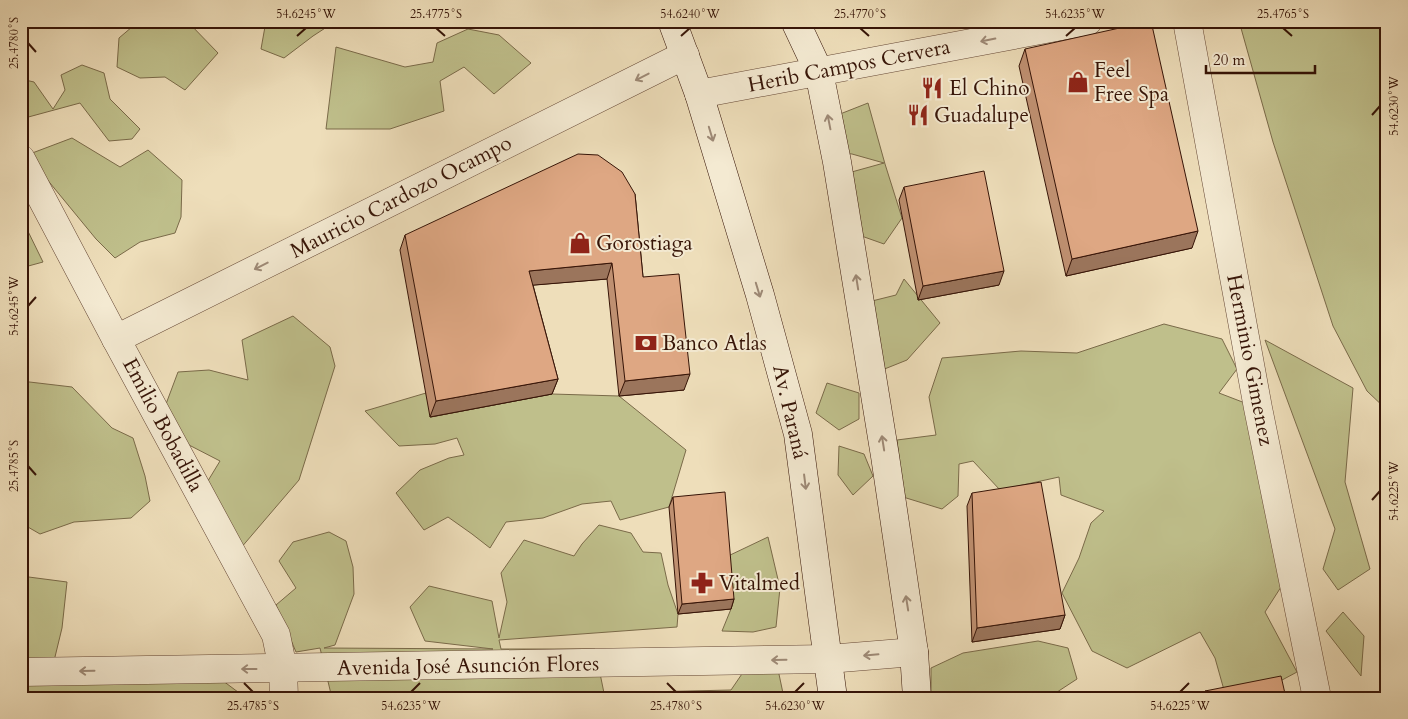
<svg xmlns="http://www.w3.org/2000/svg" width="1408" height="719" font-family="Cardo,serif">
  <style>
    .green { fill: #bfbf8b; stroke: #7a6a49 }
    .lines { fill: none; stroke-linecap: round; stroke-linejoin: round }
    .street-casing { stroke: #644634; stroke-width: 29 }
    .secondary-casing { stroke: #361407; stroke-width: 29 }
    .street { stroke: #f4ead2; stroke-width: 28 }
    .secondary { stroke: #f4ead2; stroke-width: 28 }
    .wall { fill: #bf9071; stroke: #361407 }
    .shaded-wall { fill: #9b755c; stroke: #361407 }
    .building { fill: #dea783; stroke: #361407 }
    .oneway { stroke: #9e8a77 }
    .ticks { fill: none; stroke: #361407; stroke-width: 2 }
    .labels { text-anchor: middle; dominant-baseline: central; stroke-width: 4; stroke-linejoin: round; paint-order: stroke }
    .street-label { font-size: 21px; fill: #361407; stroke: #f4ead2 }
    .poi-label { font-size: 21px; fill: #361407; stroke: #f4ead2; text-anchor: start }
    .neatline { fill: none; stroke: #361407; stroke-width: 2 }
    .ticks-label { font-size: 12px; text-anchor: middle; fill: #361407 }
  </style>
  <rect width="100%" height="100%" fill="#eedeba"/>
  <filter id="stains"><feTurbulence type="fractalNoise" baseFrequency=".004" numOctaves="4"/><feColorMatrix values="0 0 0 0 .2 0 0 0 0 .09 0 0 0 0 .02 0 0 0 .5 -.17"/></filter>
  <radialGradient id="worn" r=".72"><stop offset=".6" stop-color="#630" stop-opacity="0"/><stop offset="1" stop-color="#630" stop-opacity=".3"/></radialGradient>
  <g class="green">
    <path d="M139 21H187L218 53 185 90 165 77 140 78 117 67 119 38Z"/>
    <path d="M266 21H336L313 36 284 58 261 49Z"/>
    <path d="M1239 21H1387V410L1367 391 1333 326 1273 142Z"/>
    <path d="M468 29 499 35 531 63 494 94 464 67 440 81 444 111 390 129H326L336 47 405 67 433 62 437 43Z"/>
    <path d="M82 65 104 73 110 99 140 129 132 139 109 141 80 103 21 119V79L34 82 53 109 65 90 61 75Z"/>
    <path d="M868 103 885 164 902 218 884 244 853 233 848 173 884 163 852 154 834 152 835 116Z"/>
    <path d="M72 138 120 167 148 150 182 180 181 217 175 233 140 242 115 258 96 239 27 155Z"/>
    <path d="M21 217 43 262 21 268Z"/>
    <path d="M904 279 940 323 907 360 877 372 872 301 896 295Z"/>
    <path d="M293 316 330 347 335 366 299 480 240 549 203 489 220 461 189 445 163 412 178 372 209 370 248 380 242 340Z"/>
    <path d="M1164 324 1222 339 1237 369 1219 393 1258 408 1281 587 1265 612 1297 672 1256 694 1224 690 1215 658 1200 632 1127 668 1092 651 1062 593 1079 558 1091 523 1104 511 1061 495 1059 477 1000 490 973 461 959 464 958 496 942 509 903 497 897 440 936 435 929 397 942 358 1021 351 1077 353Z"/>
    <path d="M1265 340 1353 388 1345 482 1370 569 1338 590 1323 569 1335 529Z"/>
    <path d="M21 381 72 387 112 428 133 438 145 476 150 501 131 518 74 522 40 534 21 523Z"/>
    <path d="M827 383 859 393V419L839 430 816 413Z"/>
    <path d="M426 393 431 417 552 394 619 396 686 450 669 507 620 520 611 501 582 504 543 518 506 522 490 548 472 534 448 517 424 530 396 493 420 470 449 458 464 455 457 438 435 444 399 446 365 411Z"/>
    <path d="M839 446 864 454 873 476 853 495 838 475Z"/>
    <path d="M599 525 631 533 643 552 661 553 668 585 678 614 677 627 499 640 501 649H595L604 693 731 690 746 668 776 660 784 698H295L294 692 331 694 320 648 296 652 276 605 296 588 279 561 293 542 329 532 346 541 353 567 354 594 335 645 324 648 493 649 425 641 410 607 429 586 492 601 499 638 507 602 501 573 524 540 574 556 582 544Z"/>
    <path d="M768 537 780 588 776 627 753 632 722 631 731 609 726 557Z"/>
    <path d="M21 576 67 582 62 628 54 661 21 659Z"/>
    <path d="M1343 612 1364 636 1361 676 1326 631Z"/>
    <path d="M1038 641 1068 648 1077 679 1051 696 1046 698H936L931 694V668L963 653Z"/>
    <path d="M21 664 207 669 246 698H21Z"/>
  </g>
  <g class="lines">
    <g class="street-casing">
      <g id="street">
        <path d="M1187 21 1258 408 1317 698"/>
        <path d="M699 94 1088 21"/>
        <path d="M21 159 116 339 276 635 283 669 284 698"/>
        <path d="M116 339 685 55"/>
        <path d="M21 672 828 659 914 652"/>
      </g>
    </g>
    <g class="secondary-casing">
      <g id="secondary">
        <path d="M672 21 699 94 760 295 798 434 833 698"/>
        <path d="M795 21 819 72 837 162 885 456 914 652 917 698"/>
      </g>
    </g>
    <use href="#street" class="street"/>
    <use href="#secondary" class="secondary"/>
  </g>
  <g class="wall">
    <path d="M1025 49 1192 248 1066 276 1019 66Z"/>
    <path d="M904 187 999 285 918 300 899 200Z"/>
    <path d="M635 194 643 277 684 390 619 396 607 279 533 285 558 379 552 394 430 417 400 250 405 235Z"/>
    <path d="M972 493 1065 615 1060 629 972 642 967 506Z"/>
    <path d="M673 497 734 599 731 609 678 614 669 507Z"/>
    <path d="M1205 691 1286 698H1203Z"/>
  </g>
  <g class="shaded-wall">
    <path d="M1198 231 1192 248 1066 276 1072 259Z"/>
    <path d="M612 263 607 279 523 286 529 271Z"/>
    <path d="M1004 271 999 285 918 300 923 286Z"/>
    <path d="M690 374 684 390 619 396 625 381Z"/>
    <path d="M558 379 552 394 430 417 436 401Z"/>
    <path d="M734 599 731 609 678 614 682 604Z"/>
    <path d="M1065 615 1060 629 972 642 977 628Z"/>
  </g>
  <g class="building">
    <path d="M1151 21 1198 231 1072 259 1025 49Z"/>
    <path d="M578 154 598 155 622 172 635 194 643 277 679 274 690 374 625 381 612 263 529 271 558 379 436 401 405 235Z"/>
    <path d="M984 171 1004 271 923 286 904 187Z"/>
    <path d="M1041 482 1065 615 977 628 972 493Z"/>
    <path d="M725 492 734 599 682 604 673 497Z"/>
    <path d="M1281 676 1286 698H1206L1205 691Z"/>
  </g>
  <defs><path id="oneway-shaft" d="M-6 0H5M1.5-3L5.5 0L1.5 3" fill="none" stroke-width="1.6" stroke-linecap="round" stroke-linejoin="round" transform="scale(1.25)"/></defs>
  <g class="oneway">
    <use href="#oneway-shaft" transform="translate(988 40) rotate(169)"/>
    <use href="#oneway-shaft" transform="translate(642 77) rotate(153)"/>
    <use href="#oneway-shaft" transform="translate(829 122) rotate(-101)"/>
    <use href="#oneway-shaft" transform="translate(711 134) rotate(73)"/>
    <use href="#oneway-shaft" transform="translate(261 266) rotate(153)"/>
    <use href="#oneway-shaft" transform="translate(857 282) rotate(-99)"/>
    <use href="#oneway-shaft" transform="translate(758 290) rotate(73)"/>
    <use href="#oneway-shaft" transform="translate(883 443) rotate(-99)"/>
    <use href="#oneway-shaft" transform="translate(805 482) rotate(83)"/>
    <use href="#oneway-shaft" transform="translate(907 603) rotate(-99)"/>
    <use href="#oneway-shaft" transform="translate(871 655) rotate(175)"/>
    <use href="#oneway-shaft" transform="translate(779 660) rotate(179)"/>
    <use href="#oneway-shaft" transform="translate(249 669) rotate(-180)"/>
    <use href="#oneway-shaft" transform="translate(87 671) rotate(179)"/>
  </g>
  <path class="ticks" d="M436 28 445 36M860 28 869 36M1283 28 1292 36M297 36 306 28M681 36 690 28M1066 36 1075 28M28 43 36 52M1372 115 1380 106M28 306 36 297M28 466 36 475M1372 500 1380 491M244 683 253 692M667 683 676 692M411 692 420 683M795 692 804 683M1180 692 1189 683"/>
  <defs>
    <g id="shop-bare" transform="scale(1.725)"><path d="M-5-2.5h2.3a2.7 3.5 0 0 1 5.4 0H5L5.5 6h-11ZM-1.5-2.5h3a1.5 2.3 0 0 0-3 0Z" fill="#8f2418" stroke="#f4ead2" stroke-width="2.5" paint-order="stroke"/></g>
    <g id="restaurant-bare" transform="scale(1.725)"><path d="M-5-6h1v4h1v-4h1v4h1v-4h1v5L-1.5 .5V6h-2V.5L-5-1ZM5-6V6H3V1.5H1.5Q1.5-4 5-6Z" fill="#8f2418" stroke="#f4ead2" stroke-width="2.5" paint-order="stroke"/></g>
    <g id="bank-bare" transform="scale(1.725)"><path d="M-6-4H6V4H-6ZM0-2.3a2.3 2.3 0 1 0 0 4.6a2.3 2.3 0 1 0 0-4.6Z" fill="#8f2418" stroke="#f4ead2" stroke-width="2.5" paint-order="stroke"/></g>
    <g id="pharmacy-bare" transform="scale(1.725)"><path d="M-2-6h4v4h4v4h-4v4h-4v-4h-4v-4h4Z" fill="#8f2418" stroke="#f4ead2" stroke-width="2.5" paint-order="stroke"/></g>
  </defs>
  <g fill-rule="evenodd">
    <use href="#shop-bare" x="1078" y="82"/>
    <use href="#restaurant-bare" x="932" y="88"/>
    <use href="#restaurant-bare" x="918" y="115"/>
    <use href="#shop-bare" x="580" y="243"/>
    <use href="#bank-bare" x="646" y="343"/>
    <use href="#pharmacy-bare" x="702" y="583"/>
  </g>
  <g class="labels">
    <g class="street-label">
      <text transform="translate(849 66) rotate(-11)">Herib Campos Cervera</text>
      <text transform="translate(401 197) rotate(-27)">Mauricio Cardozo Ocampo</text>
      <text transform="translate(1250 360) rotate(79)">Herminio Gimenez</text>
      <text transform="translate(790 412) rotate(77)">Av. Paraná</text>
      <text transform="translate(163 425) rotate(62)">Emilio Bobadilla</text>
      <text transform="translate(468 666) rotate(-1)">Avenida José Asunción Flores</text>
    </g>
    <g class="poi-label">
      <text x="1094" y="70">Feel<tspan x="1094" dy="24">Free Spa</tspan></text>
      <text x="949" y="88">El Chino</text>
      <text x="934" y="115">Guadalupe</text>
      <text x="596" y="243">Gorostiaga</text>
      <text x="662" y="343">Banco Atlas</text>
      <text x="719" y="583">Vitalmed</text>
    </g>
  </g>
  <rect width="1408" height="719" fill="none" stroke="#eedeba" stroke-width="55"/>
  <path d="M1206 65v8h109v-8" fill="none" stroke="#361407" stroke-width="2.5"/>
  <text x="1213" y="65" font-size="15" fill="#361407" stroke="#f4ead2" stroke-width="4" paint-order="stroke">20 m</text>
  <rect x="28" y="28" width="1352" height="664" class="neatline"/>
  <g class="ticks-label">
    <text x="306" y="18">54.6245°W</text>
    <text x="436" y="18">25.4775°S</text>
    <text x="690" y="18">54.6240°W</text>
    <text x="860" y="18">25.4770°S</text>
    <text x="1075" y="18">54.6235°W</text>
    <text x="1283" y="18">25.4765°S</text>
    <text transform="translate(14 43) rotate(-90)" y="4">25.4780°S</text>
    <text transform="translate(1394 106) rotate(-90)" y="4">54.6230°W</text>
    <text transform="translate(14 306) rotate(-90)" y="4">54.6245°W</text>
    <text transform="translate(14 466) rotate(-90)" y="4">25.4785°S</text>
    <text transform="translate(1394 491) rotate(-90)" y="4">54.6225°W</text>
    <text x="253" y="710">25.4785°S</text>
    <text x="411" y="710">54.6235°W</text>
    <text x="676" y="710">25.4780°S</text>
    <text x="795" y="710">54.6230°W</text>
    <text x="1180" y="710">54.6225°W</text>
  </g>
  <rect width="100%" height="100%" filter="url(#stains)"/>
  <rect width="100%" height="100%" fill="url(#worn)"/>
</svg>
